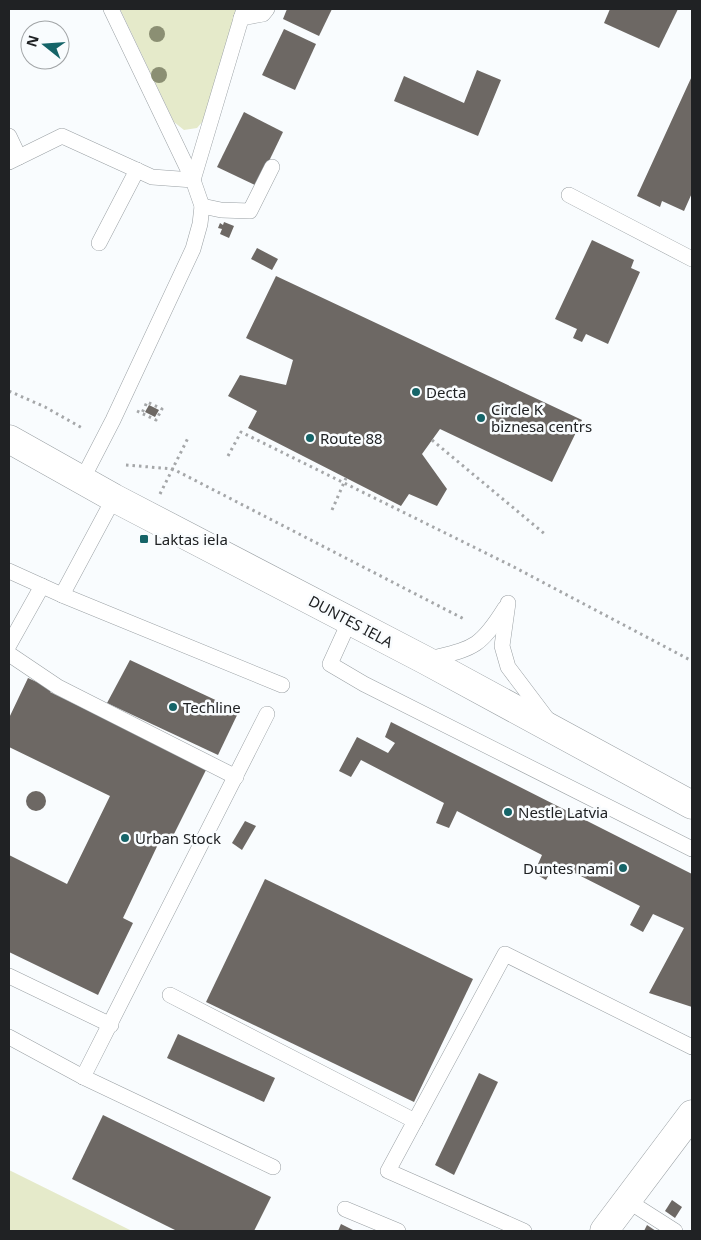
<svg xmlns="http://www.w3.org/2000/svg" width="701" height="1240" font-family="'Noto Sans',sans-serif">
  <style>
    .green { fill: #e5eaca }
    .building { fill: #6d6864 }
    .lines { fill: none; stroke-linecap: round; stroke-linejoin: round }
    .lane-casing { stroke: #9aa0a4; stroke-width: 16 }
    .street-casing { stroke: #9aa0a4; stroke-width: 29 }
    .primary-casing { stroke: #9aa0a4; stroke-width: 29 }
    .path { stroke: #a5a7a9; stroke-width: 3; stroke-dasharray: 2.5 4; stroke-linecap: butt }
    .lane { stroke: #fff; stroke-width: 15 }
    .street { stroke: #fff; stroke-width: 28 }
    .primary { stroke: #fff; stroke-width: 28 }
    .tree { fill: #8b8f73 }
    .poi-dot { fill: #156468; stroke: #f9fcfe; stroke-width: 2 }
    .labels { text-anchor: middle; dominant-baseline: central; stroke-width: 5; stroke-linejoin: round; paint-order: stroke }
    .poi-label { font-size: 15px; fill: #202224; stroke: #f9fcfe; text-anchor: start }
    .street-label { font-size: 15px; fill: #202224; stroke: #f9fcfe }
  </style>
  <rect width="100%" height="100%" fill="#f9fcfe"/>
  <g class="green">
    <path d="M120 9H238L203 121 197 128 184 130 174 122Z"/>
    <path d="M9 1170 132 1231H9Z"/>
  </g>
  <g class="building">
    <path d="M287 9H332L319 36 283 19Z"/>
    <path d="M610 9H678L659 48 604 23Z"/>
    <path d="M284 29 316 44 295 90 262 75Z"/>
    <path d="M477 70 501 80 478 136 394 101 404 76 464 103Z"/>
    <path d="M692 76V193L684 211 662 201 660 207 637 196Z"/>
    <path d="M244 112 283 132 257 186 217 167Z"/>
    <path d="M224 222 234 226 229 238 220 234 222 229 218 228 220 223 223 225Z"/>
    <path d="M592 240 634 260 631 268 640 272 608 344 586 334 582 342 573 338 577 329 555 319Z"/>
    <path d="M257 248 278 259 272 270 251 259Z"/>
    <path d="M276 276 582 420 552 482 440 429 422 454 447 489 437 506 409 494 401 506 248 428 257 411 228 396 240 375 286 385 293 360 246 338Z"/>
    <path d="M149 405 159 410 155 417 145 412Z"/>
    <path d="M130 660 239 711 218 755 107 703Z"/>
    <path d="M28 678 52 689 50 692 207 768 171 840 162 836 123 918 133 923 98 995 9 952V855L67 884 110 796 9 747V718Z"/>
    <path d="M391 722 692 874V1007L649 993 684 928 653 914 643 932 630 925 640 906 555 863 546 880 534 873 542 855 457 811 449 828 436 823 444 803 361 760 351 777 339 771 357 737 388 753 395 743 385 737Z"/>
    <circle cx="36" cy="801" r="10"/>
    <path d="M245 821 256 826 242 850 232 843Z"/>
    <path d="M265 879 473 979 414 1102 206 1002Z"/>
    <path d="M178 1034 275 1078 264 1102 167 1058Z"/>
    <path d="M479 1073 498 1082 454 1175 435 1165Z"/>
    <path d="M103 1115 271 1197 254 1231H177L72 1179Z"/>
    <path d="M672 1200 682 1207 675 1218 665 1211Z"/>
    <path d="M341 1224 355 1231H338Z"/>
    <path d="M647 1225 656 1231H644Z"/>
  </g>
  <g class="lines">
    <g class="lane-casing">
      <g id="lane">
        <path d="M241 18 263 14 267 9"/>
        <path d="M9 136 19 157"/>
        <path d="M9 162 62 136 152 177 193 180 244 9"/>
        <path d="M569 195 692 259"/>
        <path d="M202 206 221 210 250 211 272 167"/>
        <path d="M99 243 137 170"/>
        <path d="M82 480 113 420 193 249 200 224 202 206 193 180 111 9"/>
        <path d="M9 571 62 595 282 685"/>
        <path d="M62 595 114 498"/>
        <path d="M508 603 502 646 508 667 548 720"/>
        <path d="M350 620 330 664 364 684 692 849"/>
        <path d="M9 645 42 586"/>
        <path d="M9 654 58 687 236 777"/>
        <path d="M426 660C472 648 479 650 505 608"/>
        <path d="M9 976 111 1025"/>
        <path d="M170 995 415 1121"/>
        <path d="M9 1037 83 1077 273 1167"/>
        <path d="M83 1077 267 714"/>
        <path d="M628 1201 675 1231"/>
        <path d="M345 1209 398 1231"/>
        <path d="M524 1231 388 1171 505 954 692 1047"/>
      </g>
    </g>
    <g class="street-casing">
      <path id="street" d="M604 1231 692 1114"/>
    </g>
    <g class="primary-casing">
      <path id="primary" d="M9 439 114 498 425 660 692 805"/>
    </g>
    <g class="path">
      <path d="M9 391 45 407 84 429"/>
      <path d="M137 411 156 420 162 409 147 402 142 413"/>
      <path d="M432 440 546 535"/>
      <path d="M228 456 241 432 512 566 692 661"/>
      <path d="M126 465 173 469 466 620"/>
      <path d="M160 494 189 436"/>
      <path d="M332 510 346 478"/>
    </g>
    <use href="#lane" class="lane"/>
    <use href="#street" class="street"/>
    <use href="#primary" class="primary"/>
  </g>
  <g class="tree">
    <circle cx="157" cy="34" r="8"/>
    <circle cx="159" cy="75" r="8"/>
  </g>
  <g class="poi-dot">
    <circle cx="416" cy="392" r="5"/>
    <circle cx="481" cy="418" r="5"/>
    <circle cx="310" cy="438" r="5"/>
    <rect x="139" y="534" width="10" height="10" rx="2.5"/>
    <circle cx="173" cy="707" r="5"/>
    <circle cx="508" cy="812" r="5"/>
    <circle cx="125" cy="838" r="5"/>
    <circle cx="623" cy="868" r="5"/>
  </g>
  <g class="labels">
    <g class="poi-label">
      <text x="426" y="392">Decta</text>
      <text x="491" y="409">Circle K<tspan x="491" dy="17">biznesa centrs</tspan></text>
      <text x="320" y="438">Route 88</text>
      <text x="154" y="539">Laktas iela</text>
      <text x="183" y="707">Techline</text>
      <text x="518" y="812">Nestle Latvia</text>
      <text x="135" y="838">Urban Stock</text>
      <text x="613" y="868" text-anchor="end">Duntes nami</text>
    </g>
    <g class="street-label">
      <text transform="translate(351 621) rotate(28)">DUNTES IELA</text>
    </g>
  </g>
  <rect width="701" height="1240" fill="none" stroke="#202224" stroke-width="20"/>
  <g transform="translate(45 45) rotate(287)"><circle r="24" fill="#f9fcfe" stroke="#a2a5a7"/>
  <path d="M0-4L9 19L0 12L-9 19Z" fill="#156468"/>
  <text y="-8" font-size="14" font-weight="bold" text-anchor="middle" fill="#202224">N</text>
  </g>
</svg>
